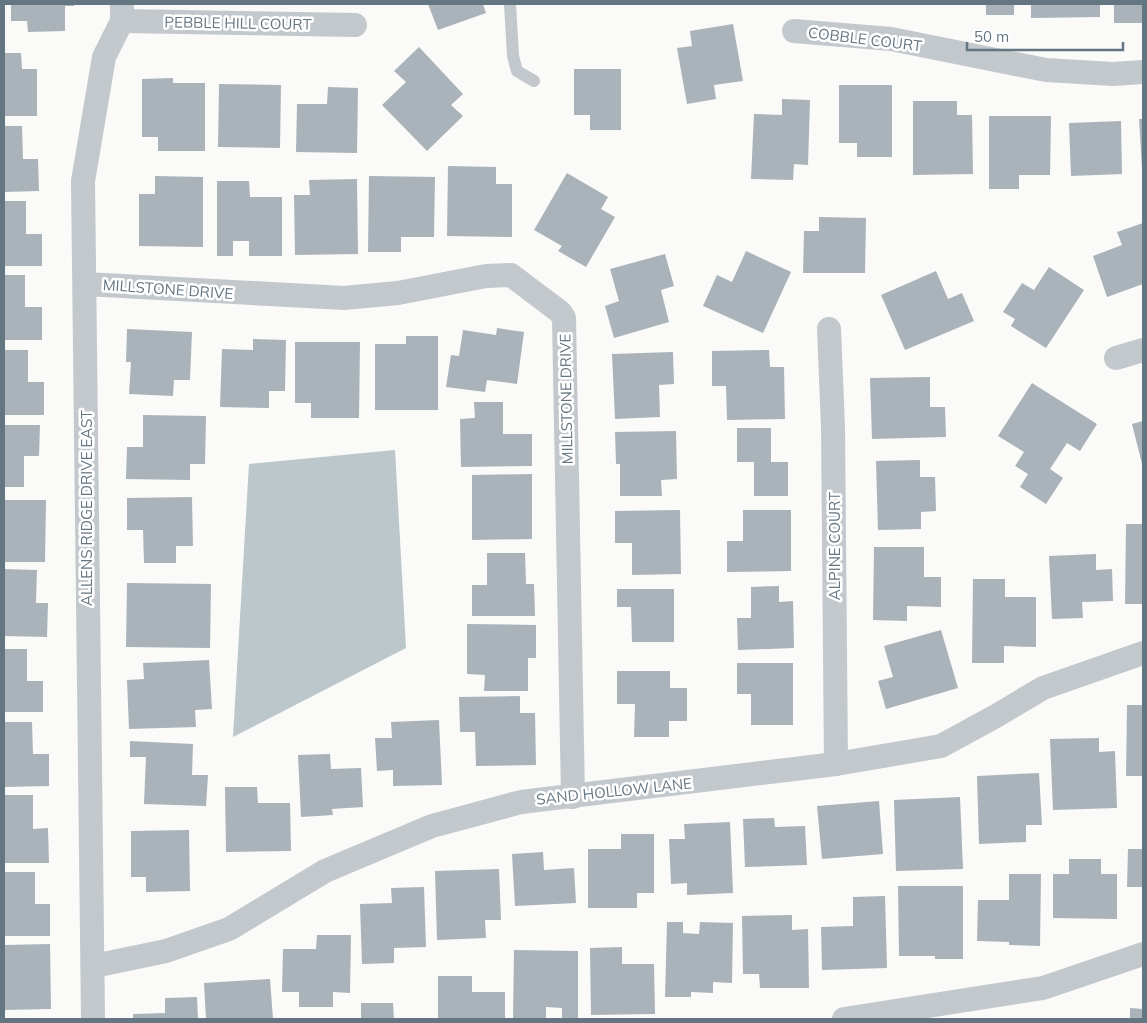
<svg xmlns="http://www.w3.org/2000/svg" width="1147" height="1023" font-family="Mulish,sans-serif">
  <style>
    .water { fill: #bbc7cb }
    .building { fill: #aab3b9 }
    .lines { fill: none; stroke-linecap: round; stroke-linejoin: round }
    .service { stroke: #c3c8cc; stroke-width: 12 }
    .minor { stroke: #c3c8cc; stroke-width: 24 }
    .labels { text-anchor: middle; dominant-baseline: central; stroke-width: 5; stroke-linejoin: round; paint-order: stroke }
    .street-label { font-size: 15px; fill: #657683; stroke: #fff }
  </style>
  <rect width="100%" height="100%" fill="#fafaf8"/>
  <path class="water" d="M395 450 406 648 233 737 249 464Z"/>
  <g class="building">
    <path d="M11 4H74V6H65V31L28 32 27 21H11Z"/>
    <path d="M428 4H483L486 13 438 30Z"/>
    <rect x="986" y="4" width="28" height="11"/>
    <path d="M1031 4H1100V17L1031 18Z"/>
    <rect x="1114" y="4" width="29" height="19"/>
    <path d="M733 24 743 81 714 85 716 99 687 104 677 48 692 46 690 31Z"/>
    <path d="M419 47 463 94 451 105 463 116 427 151 382 105 406 82 394 71Z"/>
    <path d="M4 53H21L22 69H37V116H4Z"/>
    <path d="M574 69H621V130H590V115H574Z"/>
    <path d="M173 78V83H205V151H158V137H142V79Z"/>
    <path d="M219 84 281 85 280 148 218 147Z"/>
    <path d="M839 85H892V157H857V143H839Z"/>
    <path d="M328 87 358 88 357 153 296 152 297 104H327Z"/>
    <path d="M782 99 810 100 808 165 794 164 793 180 751 179 754 114 782 115Z"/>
    <path d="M913 101H957V115H972L973 174 913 175Z"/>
    <path d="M989 116H1051L1050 175H1019V189H989Z"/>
    <path d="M1139 119H1143V169H1142Z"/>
    <path d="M1121 121 1122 174 1071 176 1069 123Z"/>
    <path d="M4 126H22L23 159H38L39 191 4 192Z"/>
    <path d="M448 166 496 167V184H512V237L447 236Z"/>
    <path d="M567 173 608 197 601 209 615 217 586 267 558 251 562 246 534 230Z"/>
    <path d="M155 176 203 177V247L139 246V194H155Z"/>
    <path d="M369 176 435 177 434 237H401V252H368Z"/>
    <path d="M357 179 358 254 295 255 294 195H310L309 180Z"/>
    <path d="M217 181H249L250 197H282V256H249V241H233V256H217Z"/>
    <path d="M4 201H26V234H42V266H4Z"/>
    <path d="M819 217 866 218 865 273H803L804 231H819Z"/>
    <path d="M1143 223V284L1107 297 1093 256 1122 245 1117 232Z"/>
    <path d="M746 251 791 272 763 333 703 306 717 275 732 282Z"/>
    <path d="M665 254 674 286 661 290 669 322 614 338 605 306 619 301 610 269Z"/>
    <path d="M1049 267 1084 290 1046 348 1011 326 1015 319 1003 312 1022 283 1034 290Z"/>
    <path d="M936 271 948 299 962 293 974 321 905 350 881 295Z"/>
    <path d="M4 275H25V307H42V340H4Z"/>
    <path d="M497 328 524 332 517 384 487 380 485 392 446 387 451 355 459 356 463 330 496 335Z"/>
    <path d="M127 329 192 332 190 380H174L173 396 129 394 131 362H126Z"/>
    <path d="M406 336H438V410H375V344H406Z"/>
    <path d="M253 339 286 340 285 391H269V408L220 407 222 349 253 350Z"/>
    <path d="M295 342H360L359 418H311V403H295Z"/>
    <path d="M4 350H28V382H44V415H4Z"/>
    <path d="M769 350 770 367H784L785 419 727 420 726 386H712V351Z"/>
    <path d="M673 352 674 384 659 385 660 417 615 419 612 354Z"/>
    <path d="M930 377V407H945L946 437 872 439 870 378Z"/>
    <path d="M1032 383 1097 424 1080 451 1067 443 1050 469 1063 478 1046 504 1020 487 1028 474 1015 466 1024 452 998 436Z"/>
    <path d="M474 402H503V434H532V466L461 467 460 419 475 418Z"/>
    <path d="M143 415 206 416 205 464H190V480L126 479 127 447H143Z"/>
    <path d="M1143 421V468L1132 424Z"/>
    <path d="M4 425H40L39 456H24V487H4Z"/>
    <path d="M737 428H771V462H788V496H754V462H737Z"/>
    <path d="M676 431 677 479 661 480 662 496H620V464H616L615 432Z"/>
    <path d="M920 460V477H935L936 511 921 512V529L878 530 876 461Z"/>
    <path d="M532 474V539L472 540V475Z"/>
    <path d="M192 497 193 546H176V563H144L143 530H127V498Z"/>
    <path d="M4 500H46L45 562H4Z"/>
    <path d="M680 510 681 574 632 575V543H615V511Z"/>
    <path d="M743 510H791V571L727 572V541H743Z"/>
    <path d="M1126 524H1143V604H1125Z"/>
    <path d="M874 547H924V577H941V607L907 606V621L873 620Z"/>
    <path d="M487 553H525L526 584H534L535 616H472V585H487Z"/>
    <path d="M1096 554V570L1112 569 1113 601 1082 602 1083 618 1052 619 1049 556Z"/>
    <path d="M4 569 37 570 36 603H48L47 637 4 636Z"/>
    <path d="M973 579H1005V597H1036V647L1004 646V663H972Z"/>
    <path d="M127 583 211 584 210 648 126 647Z"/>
    <path d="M779 586V602L793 601 794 648 738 650 737 618H751V587Z"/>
    <path d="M617 589H674V642H632L631 607H617Z"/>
    <path d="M467 624 536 625V658H528V691H484L485 675 467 674Z"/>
    <path d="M941 630 958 688 886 709 878 681 893 677 884 646Z"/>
    <path d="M4 649H27V681H43V712H4Z"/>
    <path d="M209 660 212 709 195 710 196 727 129 729 127 680 144 679 143 663Z"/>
    <path d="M737 663H793V725H751V694H737Z"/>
    <path d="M617 671H670V688H687V721H669V737H634L635 704H617Z"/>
    <path d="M520 696V713H535L536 765 476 766 475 732H460L459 697Z"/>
    <path d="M1127 705H1143V776H1126Z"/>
    <path d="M439 720 442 785 393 786V770L377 771 375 738H392L391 722Z"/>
    <path d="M4 722H32L33 754H49V786L4 787Z"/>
    <path d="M1099 738V752L1115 751 1117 808 1053 810 1050 739Z"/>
    <path d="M130 741 193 744 192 775H208L206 806 144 804 146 757H130Z"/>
    <path d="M330 754 331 769 361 768 363 807 332 809 333 815 301 817 298 755Z"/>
    <path d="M1039 773 1042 825H1026V842L979 844 977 776Z"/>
    <path d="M225 787H257L258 803H290L291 851 226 852Z"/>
    <path d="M4 795H33V829L48 828 49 863H4Z"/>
    <path d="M960 797 963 869 896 871 894 800Z"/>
    <path d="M879 801 883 854 822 859 817 806Z"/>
    <path d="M774 818 775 827 805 826 807 865 745 867 743 819Z"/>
    <path d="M730 822 733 893 687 895V883L671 884 669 839H685L684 824Z"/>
    <path d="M189 830 190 891 146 892V877H131V831Z"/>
    <path d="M621 834H654V893H637V908H588V849H621Z"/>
    <path d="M1128 849H1143V887H1127Z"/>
    <path d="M543 852 544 870 574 868 576 903 515 906 512 854Z"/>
    <path d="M1069 859H1101V874H1117V919L1053 918V874H1069Z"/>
    <path d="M499 869 501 920H485L486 938 437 940 435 871Z"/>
    <path d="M4 872H35V904H50V936H4Z"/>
    <path d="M1009 874H1041L1040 946 1009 945V942L977 941 978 900H1009Z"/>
    <path d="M898 886H963V959H935V956H899Z"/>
    <path d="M424 887 426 947 394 948V963L362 964 360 904 392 903 391 888Z"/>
    <path d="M885 896 887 968 822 970 821 927 853 926V897Z"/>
    <path d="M792 915V930L808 929 809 988H760L759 974H743L742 916Z"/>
    <path d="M667 922H683V933L699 934 700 922 733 923 732 983 713 982V993L691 992V997H665Z"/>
    <path d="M317 935H351L350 993 333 992V1007H299V992H282L283 949H316Z"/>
    <path d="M50 944 51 1009 4 1010V945Z"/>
    <path d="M622 947V964H654L655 1014 591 1015 590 948Z"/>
    <path d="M514 950 578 951V1019H562V1008L546 1007V1019H513Z"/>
    <path d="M438 976H472V992H505V1019H438Z"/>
    <path d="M270 979 273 1019H206L204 983Z"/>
    <path d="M197 997 198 1019H133V1014L165 1013V998Z"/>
    <path d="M361 1003H393L394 1019H361Z"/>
    <path d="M1130 1008 1143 1009V1019H1130Z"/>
  </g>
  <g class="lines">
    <path class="service" d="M510 4 513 56 517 71 534 81"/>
    <g class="minor">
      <path d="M122 21 355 25"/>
      <path d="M794 31 891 39 1046 70 1113 74 1143 72"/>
      <path d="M85 284 344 298 398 293 486 276 511 275 560 312 564 318 573 797"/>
      <path d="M829 329 833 427 836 764"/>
      <path d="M1116 358 1143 350"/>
      <path d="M94 966 166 951 229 929 325 871 432 826 521 802 836 764 941 746 996 716 1043 688 1143 653"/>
      <path d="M93 1019 83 181 104 57 122 21V4"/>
      <path d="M844 1019 1043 988 1143 954"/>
    </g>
  </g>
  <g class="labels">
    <g class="street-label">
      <text transform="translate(238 23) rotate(1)">PEBBLE HILL COURT</text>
      <text transform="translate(865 39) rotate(7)">COBBLE COURT</text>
      <text transform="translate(168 289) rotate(4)">MILLSTONE DRIVE</text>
      <text transform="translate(566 399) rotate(-91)">MILLSTONE DRIVE</text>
      <text transform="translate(86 508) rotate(-90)">ALLENS RIDGE DRIVE EAST</text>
      <text transform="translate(834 546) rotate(-90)">ALPINE COURT</text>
      <text transform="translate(614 791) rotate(-6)">SAND HOLLOW LANE</text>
    </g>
  </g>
  <rect width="1147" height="1023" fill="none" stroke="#657683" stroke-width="10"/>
  <path d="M967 42v8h156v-8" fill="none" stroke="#657683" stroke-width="2.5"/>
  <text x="974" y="42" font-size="15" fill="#657683" stroke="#ffffff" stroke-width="4" paint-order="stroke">50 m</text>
</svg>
